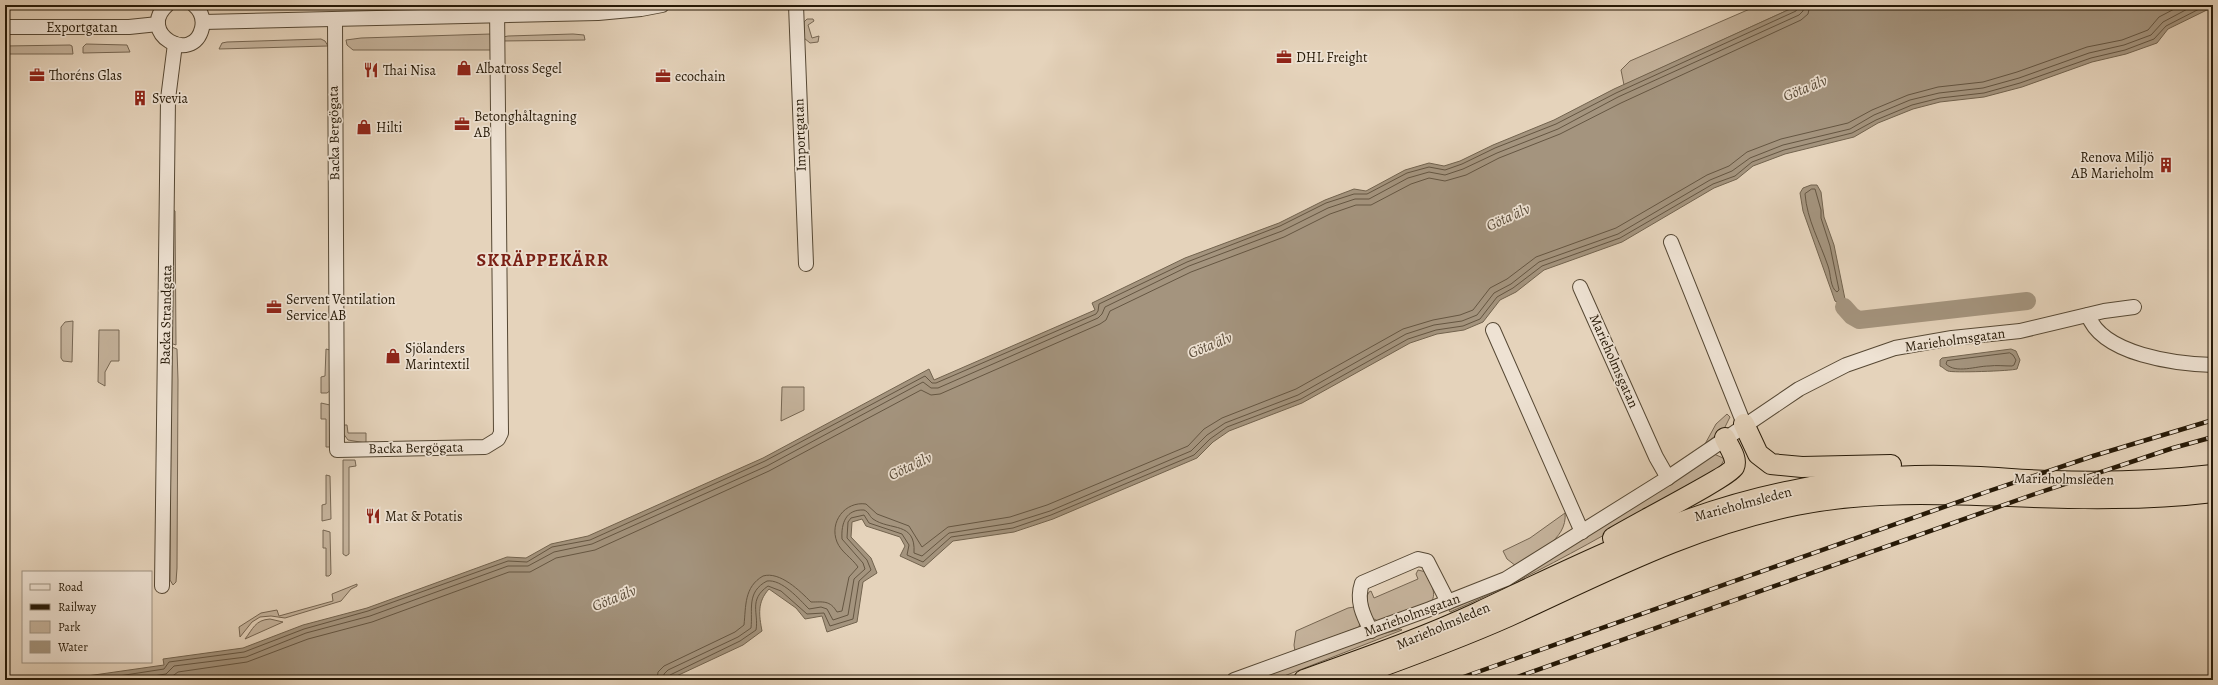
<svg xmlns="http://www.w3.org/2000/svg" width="2218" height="685" font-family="Alegreya,serif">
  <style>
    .green { fill: #c5b39c; stroke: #766652 }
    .water { fill: #a4947e; stroke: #72634e }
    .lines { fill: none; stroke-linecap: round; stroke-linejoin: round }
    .shore { stroke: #655642; stroke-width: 1 }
    .river { stroke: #a4947e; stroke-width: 18 }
    .minor-casing { stroke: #564834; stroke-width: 16 }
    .highway-casing { stroke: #261907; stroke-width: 22 }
    .minor { stroke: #eee2d3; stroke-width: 14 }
    .highway { stroke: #e5d3bb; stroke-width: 20 }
    .rail-casing { stroke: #261907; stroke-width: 4.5 }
    .rail { stroke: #eee2d3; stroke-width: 3; stroke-dasharray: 9; stroke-linecap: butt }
    .labels { text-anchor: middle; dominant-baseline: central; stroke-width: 3.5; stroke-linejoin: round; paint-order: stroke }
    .street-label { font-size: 14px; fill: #261907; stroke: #eee2d3 }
    .poi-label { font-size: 14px; fill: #261907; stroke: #eee2d3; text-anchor: start }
    .water-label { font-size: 15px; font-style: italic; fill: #584a37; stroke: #eee2d3 }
    .district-label { font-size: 18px; font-weight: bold; letter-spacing: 1px; fill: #7a1f14; stroke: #eee2d3 }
  </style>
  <rect width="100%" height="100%" fill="#e5d3bb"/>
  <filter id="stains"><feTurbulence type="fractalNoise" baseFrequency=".005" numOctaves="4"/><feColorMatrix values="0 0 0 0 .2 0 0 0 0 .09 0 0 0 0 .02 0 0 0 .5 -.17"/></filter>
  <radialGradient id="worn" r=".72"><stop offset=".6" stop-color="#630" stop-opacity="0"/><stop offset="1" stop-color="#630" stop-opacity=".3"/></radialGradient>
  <g class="green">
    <path d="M1759 5H1799L1624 85 1621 70 1630 61Z"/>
    <path d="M807 19H813L814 21 808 25 812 38 819 36 818 42 810 43 804 38V22Z"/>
    <path d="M491 34V50H353L347 45 346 40 361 38Z"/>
    <path d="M573 34 584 35 585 40 503 41V37L508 36Z"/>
    <path d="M321 39 325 41 328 46 219 49 222 43 227 42Z"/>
    <path d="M86 44 127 45 130 52 83 53V47Z"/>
    <path d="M70 45 72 46 73 54H5V46Z"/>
    <path d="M172 209 175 211 176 345 170 343Z"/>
    <path d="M73 321 72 362 63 361 61 358V327L65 322Z"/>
    <path d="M99 330H119V361H111L105 372V386L98 382Z"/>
    <path d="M169 346 177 349 178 380 177 568 176 582 173 585 170 580 171 388Z"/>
    <path d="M326 349 330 350 331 390 327 393H321V377L325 376Z"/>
    <path d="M782 387H804V410L781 421Z"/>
    <path d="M321 403 330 405V447H326V419H321Z"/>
    <path d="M1727 414 1730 417 1724 429 1705 444 1716 424Z"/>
    <path d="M344 425H347L348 433H366V443L348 440 343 433Z"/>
    <path d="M1714 454 1723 458 1724 460 1720 467C1632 520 1544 572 1450 612L1449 610C1544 569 1628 510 1714 454Z"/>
    <path d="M343 460H355L356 466 349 467V554L346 556 343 554Z"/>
    <path d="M326 475 330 476 331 519 322 521V505L326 504Z"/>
    <path d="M1565 513C1568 540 1534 554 1516 566L1507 559 1503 551 1530 538Z"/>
    <path d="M323 530 330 532 331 574 329 576H326V548H323Z"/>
    <path d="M1418 570 1426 572C1429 581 1438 593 1431 602L1378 621 1372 618 1366 598 1369 592 1371 591 1374 598 1418 579 1416 574Z"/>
    <path d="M357 584V586L351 589 341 601 285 618 271 616 260 617 252 622 240 637 239 627 261 613 277 610 279 616 333 601 332 594Z"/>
    <path d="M1354 607 1360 622 1359 627 1295 651 1294 645 1296 631 1348 608Z"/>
    <path d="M270 619 283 622 245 639C253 629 255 620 270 619Z"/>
    <path d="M1401 629 1402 630 1274 680H1250L1377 634H1382Z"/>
  </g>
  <g class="water">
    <path d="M1799 5H2213V7L2168 29 2157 43 2126 54 2092 62 2022 87 1984 97 1940 102 1913 109 1878 123 1854 137 1785 154 1753 166 1737 179 1714 188 1622 242 1544 270 1516 292 1500 300 1483 322 1464 330 1437 334 1410 343 1302 403 1229 431 1213 442 1197 458 1053 519 1014 532 953 541 924 567 900 556 905 546 900 537 866 526 862 519 852 522 851 537 871 558 877 573 863 582 857 622 827 632 822 616 805 619 796 608 769 589C757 602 759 615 762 631L743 645 668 680H59L164 665 163 659 243 648 303 625 367 608 507 557 526 558 551 544 588 536 763 458 929 369 934 380 1095 310 1092 303 1185 258 1279 223 1325 200 1354 189 1366 191 1405 170 1429 163 1444 166 1460 161 1493 145 1554 120 1614 89Z"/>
    <path d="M1811 185H1817L1821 192 1824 217 1834 245 1845 299 1844 307 1835 301 1803 211 1800 193 1803 188Z"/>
    <path d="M2011 349 2016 351 2020 360 2017 369C2011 371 1952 373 1948 371 1945 370 1943 367 1940 366V360L1942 358Z"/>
  </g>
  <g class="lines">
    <g class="shore">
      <path d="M1812 189H1815L1821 210V218L1830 246 1839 290 1837 292C1830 288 1831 274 1828 266 1820 242 1807 220 1805 194Z"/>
      <path d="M2010 353 2013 355 2016 360 2014 365 2012 366C2004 366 1996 365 1989 366 1976 366 1956 374 1946 364L1947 361Z"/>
      <path d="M93 680 164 669 169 662 244 652 304 629 368 611 508 561 527 562 552 547 590 540 765 461 925 376 932 383H936L1096 314 1098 311 1099 304 1187 262 1280 226 1326 203 1354 194H1367L1407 173 1429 167 1445 170 1462 164 1495 148 1556 124 1616 93 1796 11 1799 5"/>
      <path d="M127 680 166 674 174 666 246 657 306 633 370 616 508 566H528L554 552 592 544 767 466 923 382 931 388H938L1098 318 1102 314 1105 307 1189 266 1282 231 1328 208 1355 199H1369L1408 178 1429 172 1445 175 1463 169 1497 153 1558 129 1618 97 1799 15 1803 11 1804 5"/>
      <path d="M167 680 178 672 247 662 308 639 372 622 509 572H530L556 558 595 550 769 471 921 390 931 395 940 394 1100 324 1106 320 1110 311 1191 272 1284 237 1330 214 1356 205H1371L1411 184 1429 178 1445 181 1466 175 1499 158 1560 134 1621 103 1801 20 1808 14 1810 5"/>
      <path d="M657 680 658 672 664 666 735 632 744 625C746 606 744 587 763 576 780 571 800 591 811 602 823 602 830 600 837 612L842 611 849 577 858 567C852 558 841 552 837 542 829 522 845 501 866 504L877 514 909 526 922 547 948 527 1010 517 1047 505 1188 446 1204 429 1222 418 1296 389 1403 329 1433 320 1460 315 1473 310 1490 288 1507 279 1536 257 1616 228 1707 175 1729 166 1747 152 1781 139 1848 123 1872 110 1908 95 1938 87 1983 82 2017 72 2087 47 2122 40 2148 30 2159 17 2182 5"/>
      <path d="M663 680 664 674 668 670 738 637 751 628C753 610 746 592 767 581 782 579 799 599 809 609L821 607 827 609 833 620 848 615 854 579 865 569 863 563 842 539C841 523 846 509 864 510 869 512 869 516 873 519 890 531 916 521 914 553L922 556 949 533 1012 523 1050 511 1191 451 1207 435 1225 423 1298 395 1406 334 1434 325 1462 321 1477 315 1494 293 1511 284 1539 262 1618 234 1710 180 1732 171 1750 158 1783 145 1850 129 1874 115 1910 100 1939 93 1983 88 2019 78 2089 53 2124 45 2151 35 2163 22 2195 5"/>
      <path d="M668 680 670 675 740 641 756 630C759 613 748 600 768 586L781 591 807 614 824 613 830 626 853 619 859 581 871 570 867 560 847 538 848 522 851 518 864 515 869 523 902 534 909 545 907 555 923 562 951 537 1013 528 1051 515 1194 455 1210 439 1227 427 1301 399 1408 339 1436 330 1463 326 1480 319 1497 297 1513 288 1542 266 1620 238 1713 184 1735 176 1752 162 1784 150 1852 133 1876 120 1912 105 1940 98 1984 93 2020 83 2091 58 2125 50 2154 39 2166 26 2207 5"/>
    </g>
    <path class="river" d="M1844 307 1852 316 1859 320 2027 301"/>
    <g class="minor-casing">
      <g id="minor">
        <path d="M167 5C136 33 193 66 202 28 204 19 201 11 194 5"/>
        <path d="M796 5 806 264"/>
        <path d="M335 20 337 450 485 447 498 439 501 433 497 5"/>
        <path d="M203 22 598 13 641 9 662 5"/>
        <path d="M5 27H129L158 24"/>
        <path d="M1671 242 1744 424"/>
        <path d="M1580 287 1656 457 1668 478"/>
        <path d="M2088 315C2102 355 2177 364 2213 365"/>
        <path d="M1493 330 1582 532"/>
        <path d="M162 586 168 99 175 44"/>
        <path d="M1371 631C1363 615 1356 601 1362 583L1418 559 1427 561 1448 602"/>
        <path d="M1234 680 1430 609 1506 579 1666 479 1799 389 1846 365 1895 348 1952 338 2020 331 2104 311 2134 307"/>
      </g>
    </g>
    <g class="highway-casing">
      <g id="highway">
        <path d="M1744 424 1758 454 1771 464 1802 467 1891 465"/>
        <path d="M1613 538C1630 527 1730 476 1734 467 1738 458 1728 446 1725 438"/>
        <path d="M1304 680C1362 659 1421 639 1477 613 1579 565 1679 513 1791 491 1842 480 1895 475 1947 476 1982 476 2017 480 2051 481 2105 483 2160 481 2213 475"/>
        <path d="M1344 680C1400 660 1455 640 1509 616 1605 572 1692 526 1796 505 1901 484 2007 500 2113 498 2147 498 2180 496 2213 492"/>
      </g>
    </g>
    <use href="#minor" class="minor"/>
    <use href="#highway" class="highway"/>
    <g class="rail-casing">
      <g id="rail">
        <path d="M1455 680 1989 491 2093 456 2213 420"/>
        <path d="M1509 680 2032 495 2173 448 2213 437"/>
      </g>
    </g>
    <use href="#rail" class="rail"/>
  </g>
  <defs>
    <g id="office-bare" transform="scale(1.2)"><path d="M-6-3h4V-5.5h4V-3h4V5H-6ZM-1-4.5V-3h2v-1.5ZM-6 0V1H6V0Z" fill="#8f2418" stroke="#eee2d3" stroke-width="2.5" paint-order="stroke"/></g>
    <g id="shop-bare" transform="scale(1.2)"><path d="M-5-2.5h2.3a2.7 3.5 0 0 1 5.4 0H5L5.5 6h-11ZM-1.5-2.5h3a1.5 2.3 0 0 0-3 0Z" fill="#8f2418" stroke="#eee2d3" stroke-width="2.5" paint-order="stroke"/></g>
    <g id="restaurant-bare" transform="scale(1.2)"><path d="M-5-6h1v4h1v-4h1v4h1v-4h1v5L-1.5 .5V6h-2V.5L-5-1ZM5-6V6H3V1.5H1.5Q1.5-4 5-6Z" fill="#8f2418" stroke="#eee2d3" stroke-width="2.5" paint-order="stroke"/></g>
    <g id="building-bare" transform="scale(1.2)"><path d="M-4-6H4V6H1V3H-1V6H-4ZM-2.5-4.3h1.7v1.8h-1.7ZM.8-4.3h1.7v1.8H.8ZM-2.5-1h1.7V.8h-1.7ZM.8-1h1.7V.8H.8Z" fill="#8f2418" stroke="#eee2d3" stroke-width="2.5" paint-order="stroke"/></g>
  </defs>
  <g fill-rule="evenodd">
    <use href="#office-bare" x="1284" y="57"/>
    <use href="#shop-bare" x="464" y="68"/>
    <use href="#restaurant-bare" x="371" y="70"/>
    <use href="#office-bare" x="37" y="75"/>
    <use href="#office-bare" x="663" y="76"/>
    <use href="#building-bare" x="140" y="98"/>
    <use href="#office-bare" x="462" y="124"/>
    <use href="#shop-bare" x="364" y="127"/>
    <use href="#building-bare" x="2166" y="165"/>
    <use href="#office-bare" x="274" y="307"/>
    <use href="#shop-bare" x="393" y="356"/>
    <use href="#restaurant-bare" x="373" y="516"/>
  </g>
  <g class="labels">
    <g class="street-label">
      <text x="82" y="27">Exportgatan</text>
      <text transform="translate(334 133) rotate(-91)">Backa Bergögata</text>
      <text transform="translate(800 135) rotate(-92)">Importgatan</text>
      <text transform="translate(166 315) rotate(-89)">Backa Strandgata</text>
      <text transform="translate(1955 340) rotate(-8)">Marieholmsgatan</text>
      <text transform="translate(1614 361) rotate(66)">Marieholmsgatan</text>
      <text transform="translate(416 448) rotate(-1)">Backa Bergögata</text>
      <text transform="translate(2064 479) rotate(1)">Marieholmsleden</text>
      <text transform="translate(1743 504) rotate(-15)">Marieholmsleden</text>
      <text transform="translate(1412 615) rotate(-20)">Marieholmsgatan</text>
      <text transform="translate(1443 626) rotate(-23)">Marieholmsleden</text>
    </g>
    <g class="poi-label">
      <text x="1296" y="57">DHL Freight</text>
      <text x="476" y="68">Albatross Segel</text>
      <text x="383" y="70">Thai Nisa</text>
      <text x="49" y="75">Thoréns Glas</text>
      <text x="675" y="76">ecochain</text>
      <text x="152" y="98">Svevia</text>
      <text x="474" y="116">Betonghåltagning<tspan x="474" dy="16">AB</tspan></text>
      <text x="376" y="127">Hilti</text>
      <text x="2154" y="157" text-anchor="end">Renova Miljö<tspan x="2154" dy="16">AB Marieholm</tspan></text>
      <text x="286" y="299">Servent Ventilation<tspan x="286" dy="16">Service AB</tspan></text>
      <text x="405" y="348">Sjölanders<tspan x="405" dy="16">Marintextil</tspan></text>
      <text x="385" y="516">Mat &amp; Potatis</text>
    </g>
    <g class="water-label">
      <text transform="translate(1805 88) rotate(-22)">Göta älv</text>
      <text transform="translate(1508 217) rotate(-24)">Göta älv</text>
      <text transform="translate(1210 345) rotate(-22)">Göta älv</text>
      <text transform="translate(910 466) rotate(-25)">Göta älv</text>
      <text transform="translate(614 598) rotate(-22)">Göta älv</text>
    </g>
    <g class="district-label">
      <text x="543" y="260">SKRÄPPEKÄRR</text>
    </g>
  </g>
  <rect width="2218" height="685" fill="none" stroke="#e5d3bb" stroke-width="20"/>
  <rect x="6" y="6" width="2206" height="673" fill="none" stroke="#261907" stroke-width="2"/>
  <rect x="10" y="10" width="2198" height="665" fill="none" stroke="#261907"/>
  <rect x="22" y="571" width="130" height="92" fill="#eee2d3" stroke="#9e9281"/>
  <rect x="30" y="584" width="20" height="6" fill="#eee2d3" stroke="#9e9281"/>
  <text x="58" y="591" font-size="12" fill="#261907">Road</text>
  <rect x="30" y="604" width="20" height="6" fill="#261907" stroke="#9e9281"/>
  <text x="58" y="611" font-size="12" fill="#261907">Railway</text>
  <rect x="30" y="621" width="20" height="12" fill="#c5b39c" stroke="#9e9281"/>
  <text x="58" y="631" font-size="12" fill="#261907">Park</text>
  <rect x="30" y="641" width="20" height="12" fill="#a4947e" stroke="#9e9281"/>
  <text x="58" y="651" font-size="12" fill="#261907">Water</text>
  <rect width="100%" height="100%" filter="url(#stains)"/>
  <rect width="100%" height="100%" fill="url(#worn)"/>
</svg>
